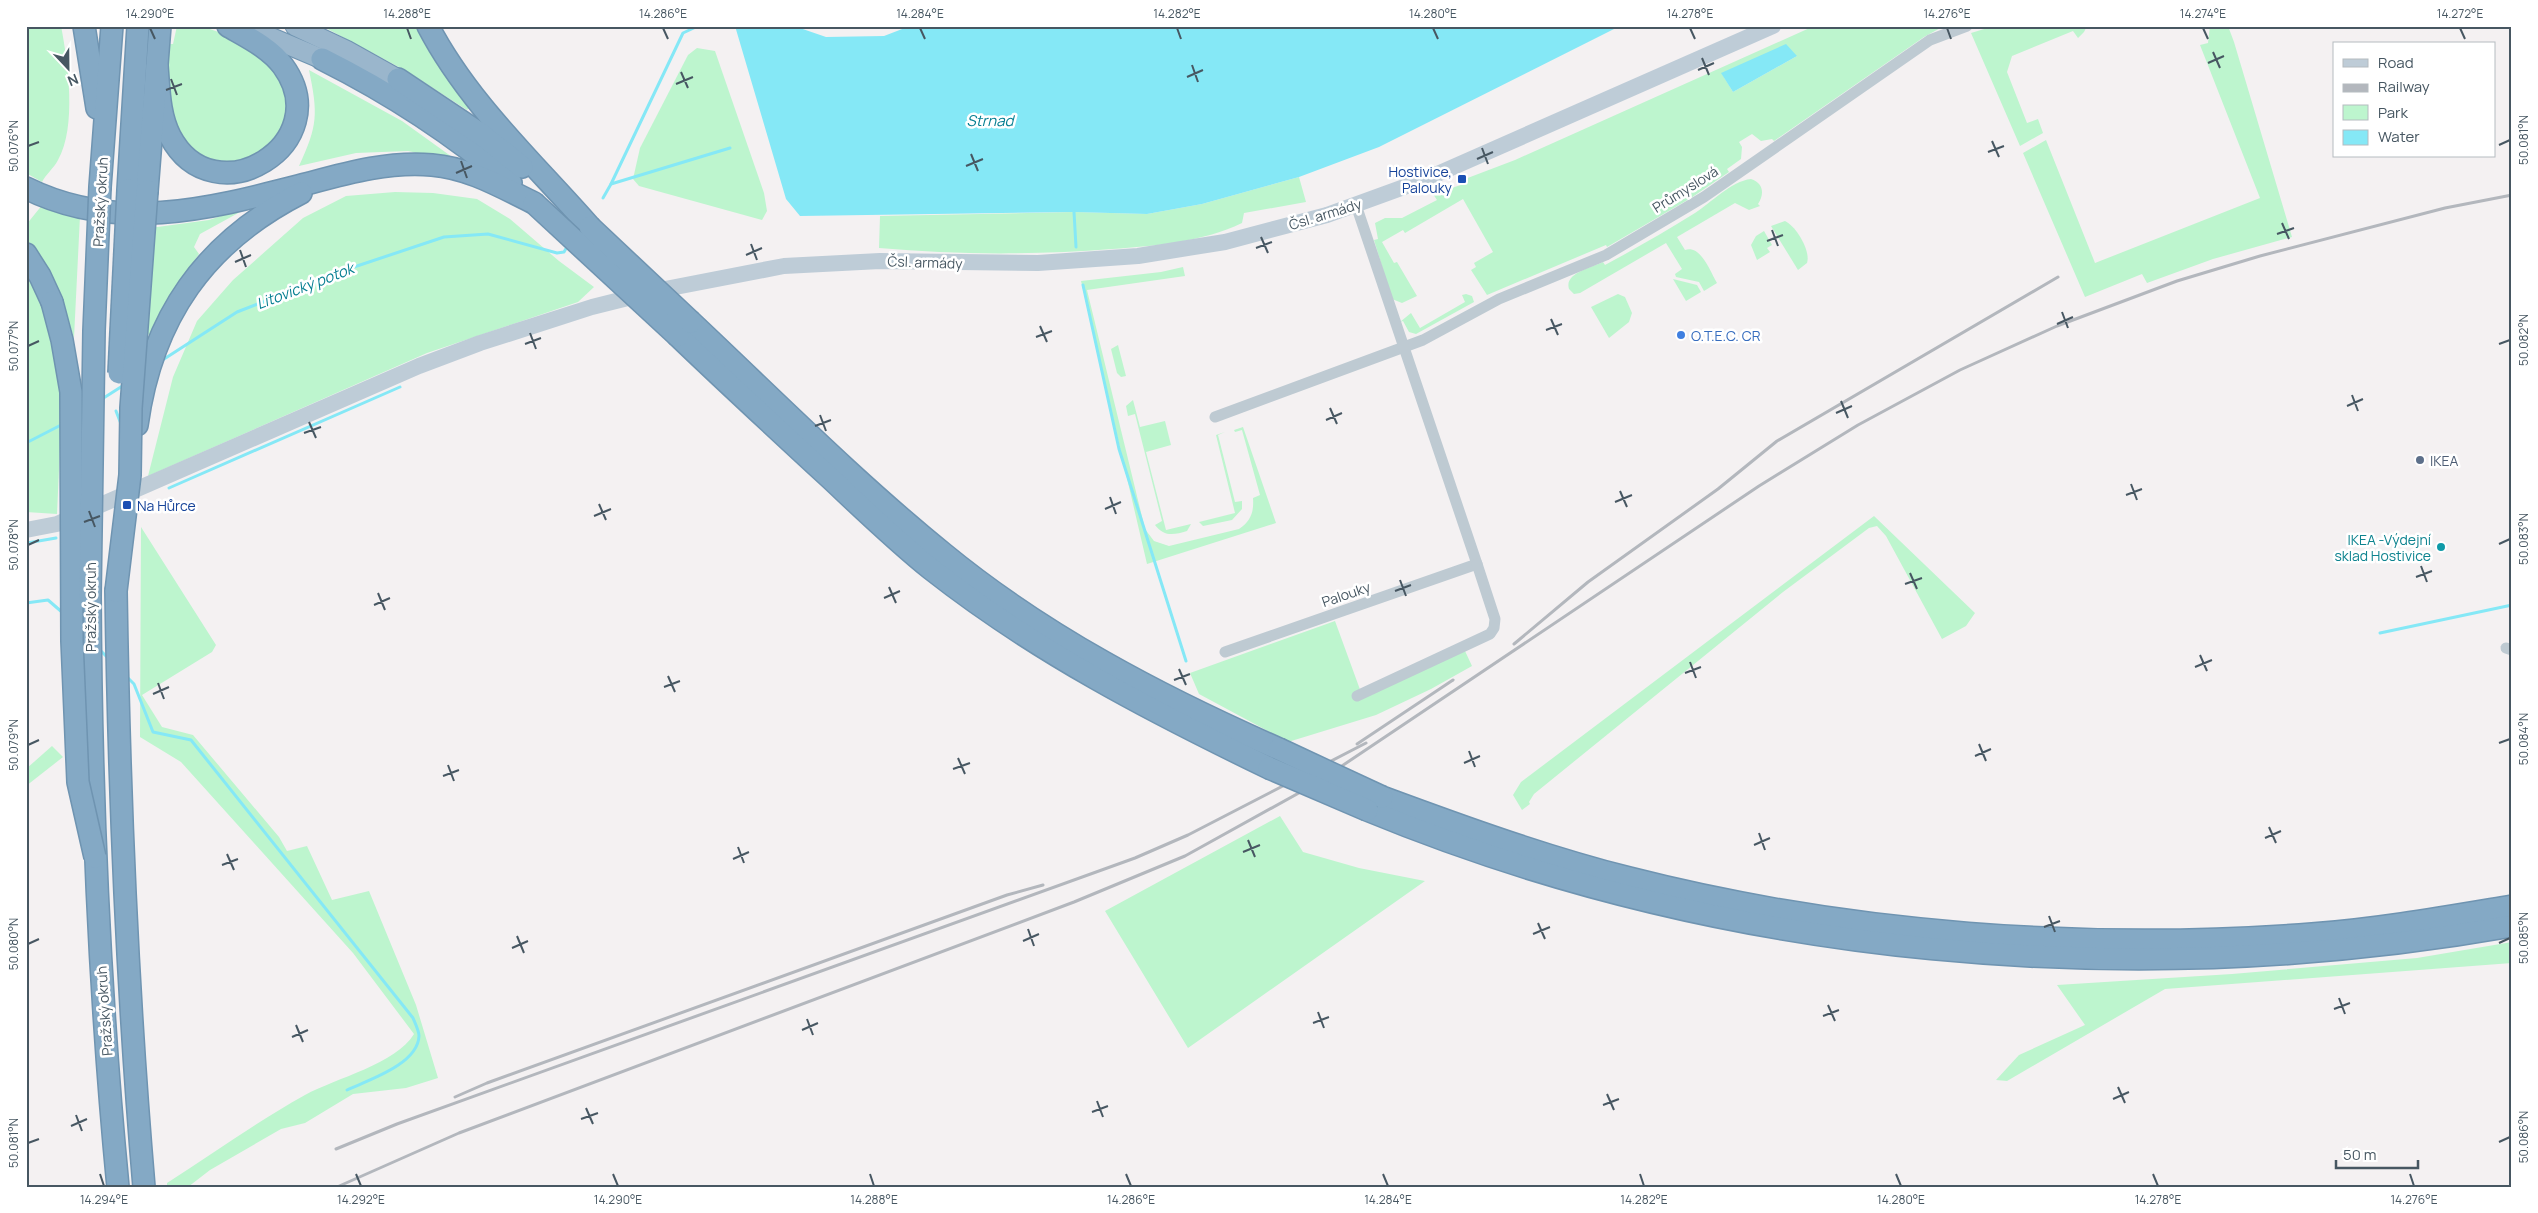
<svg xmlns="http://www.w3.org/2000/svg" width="2538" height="1213" font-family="Manrope,sans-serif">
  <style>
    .green { fill: #bdf5ce; fill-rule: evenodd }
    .water { fill: #85e8f6 }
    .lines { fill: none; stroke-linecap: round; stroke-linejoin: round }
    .stream { stroke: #85e8f6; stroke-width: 3 }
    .trunk-casing { stroke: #6f94b1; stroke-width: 21 }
    .motorway-casing { stroke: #6f94b1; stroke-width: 24 }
    .minor { stroke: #becad2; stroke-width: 11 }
    .secondary { stroke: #beccd7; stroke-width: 16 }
    .trunk { stroke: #9ab6cc; stroke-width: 19 }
    .motorway { stroke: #84a9c5; stroke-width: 21 }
    .rail { stroke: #b3b7bd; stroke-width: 3 }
    .motorway-bridge-casing { stroke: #6f94b1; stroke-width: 24; stroke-linecap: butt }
    .motorway-bridge { stroke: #84a9c5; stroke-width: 21 }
    .ticks { fill: none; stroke: #475762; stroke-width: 2 }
    .transit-dot { fill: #1a4fb4; stroke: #fff; stroke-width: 2 }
    .shop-dot { fill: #3f7fe0; stroke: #fff; stroke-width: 2 }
    .service-dot { fill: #5c6f8a; stroke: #fff; stroke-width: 2 }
    .culture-dot { fill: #0f9aa8; stroke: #fff; stroke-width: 2 }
    .labels { text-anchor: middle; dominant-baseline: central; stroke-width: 5; stroke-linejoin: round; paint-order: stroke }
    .transit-label { font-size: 14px; fill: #164399; stroke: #fff; text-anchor: end }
    .street-label { font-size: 14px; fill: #475762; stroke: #fff }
    .shop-label { font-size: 14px; fill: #366cbe; stroke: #fff; text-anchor: start }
    .service-label { font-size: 14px; fill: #4e5e75; stroke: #fff; text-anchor: start }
    .culture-label { font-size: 14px; fill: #0d838f; stroke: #fff; text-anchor: end }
    .water-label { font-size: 15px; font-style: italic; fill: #047e91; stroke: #fff }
    .neatline { fill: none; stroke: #475762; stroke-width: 2 }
    .ticks-label { font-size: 12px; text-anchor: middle; fill: #475762 }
  </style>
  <rect width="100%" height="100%" fill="#f4f1f2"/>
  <g class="green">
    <path d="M26 26H61C68 62 77 127 58 160 54 168 46 174 42 182L26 173Z"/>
    <path d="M177 26H201L233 37 275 66 291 113 266 156 216 166 176 138 166 83 169 44H173Z"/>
    <path d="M322 26H418L439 64 469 108 467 110 408 72Z"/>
    <path d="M1814 26H1944L1924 37 1774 141 1772 139 1761 141 1752 134 1739 142 1742 147 1741 159 1727 169 1729 172 1691 198 1607 247 1606 245 1487 295 1471 270 1476 267 1474 263 1493 252 1463 199 1405 233 1403 230 1382 242 1394 263 1397 262 1417 296 1402 303 1392 299 1374 240 1378 239 1375 223 1385 218H1402L1437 200 1433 194 1467 183 1465 179 1515 160ZM1797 56 1733 92 1722 74V73Z"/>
    <path d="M1994 26H2087L2084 32 2078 38 2073 31 2012 56 2007 72 2027 123 2038 119 2043 133 2020 146 1971 33Z"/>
    <path d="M2210 26H2228L2234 42 2292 237 2213 259 2147 283 2142 274 2085 297 2023 153 2046 140 2095 263 2260 198 2200 45 2208 43Z"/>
    <path d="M697 48 715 51 764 193 767 211 762 220 639 186 633 179 640 148 688 55Z"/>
    <path d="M309 70 402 121 459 162 408 151 356 153 299 166C318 125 318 114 309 70Z"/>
    <path d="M1299 177 1306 202 1244 213 1242 223C1202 242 1156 246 1112 249 1034 255 957 255 879 248L880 216 1074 212 1147 214 1202 204Z"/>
    <path d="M1751 179C1763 183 1765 193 1758 204L1760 206 1749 210 1735 203 1677 237 1685 250C1701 245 1710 271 1717 283L1704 291 1699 282 1676 277 1675 274 1682 269 1666 243 1580 293 1574 294 1569 289C1564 273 1591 268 1603 262L1605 265C1635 249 1666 231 1695 213 1711 203 1731 181 1751 179Z"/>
    <path d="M395 192 433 193 477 199 510 219 559 261 594 287 578 302 427 353 148 476 173 377 197 321 233 280 303 218 346 196Z"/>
    <path d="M43 204 80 216 74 338 65 309 26 238V225Z"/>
    <path d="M251 206 200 234 194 247 199 254 170 295 152 333 141 338 150 228 209 220Z"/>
    <path d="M1785 221C1796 226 1811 251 1807 263L1798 270 1771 226Z"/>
    <path d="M1764 231 1772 245 1767 248 1770 252 1757 260 1751 245 1756 236Z"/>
    <path d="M1183 267 1185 276 1087 290 1145 529 1154 541 1169 546 1239 529C1251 521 1254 512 1253 498L1260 495 1242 430 1235 432 1234 430 1243 427 1276 523 1147 564 1081 281 1161 272Z"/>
    <path d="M26 273 47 316 60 366 61 425 57 514 26 512Z"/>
    <path d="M1673 279 1697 285 1701 292 1686 301Z"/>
    <path d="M1466 294 1472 296 1474 302 1416 334 1409 332 1403 321 1400 322 1411 313 1420 328 1465 302 1462 295Z"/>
    <path d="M1618 294 1625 297 1632 313 1629 322 1609 338 1591 307Z"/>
    <path d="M1118 345 1119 349 1126 376 1121 377 1117 373 1111 349Z"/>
    <path d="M1133 400 1140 427 1165 421 1171 445 1146 452 1166 530 1191 524 1187 531C1174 535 1164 537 1155 525L1162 521 1135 414 1128 416 1126 406Z"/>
    <path d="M1225 432 1218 435 1235 502 1242 501V509L1232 520 1203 526 1199 522 1235 513 1216 435Z"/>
    <path d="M1874 516 1975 613 1966 626 1942 639 1886 536 1877 526 1869 528 1783 592 1534 794 1529 802 1530 804 1522 810 1513 795 1521 782Z"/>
    <path d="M141 527 216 645 212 652 142 695 162 727 193 735 279 837 287 851 307 846 332 900 369 891 416 1005 438 1078 406 1088 353 1094 305 1123 281 1129 210 1170 188 1187H167V1183C213 1154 258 1121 305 1095 336 1078 396 1064 414 1034L353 953 181 762 140 737Z"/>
    <path d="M1335 621 1362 695 1465 651 1472 666 1431 689 1376 715 1288 742 1199 694 1190 673Z"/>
    <path d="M52 746 63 757 26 786V769Z"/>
    <path d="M1280 816 1303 852 1359 868 1425 881 1188 1048 1105 911Z"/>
    <path d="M2512 942V963L2165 989 2007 1081 1996 1080 2019 1055 2085 1025 2057 985 2232 974 2417 958Z"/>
  </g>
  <g class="water">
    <path d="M735 26H794L826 37 884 36 910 26H1620L1379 147 1299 177 1202 204 1147 214 1074 212 800 216 786 199Z"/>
    <path d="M1786 44 1797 56 1733 92 1721 73Z"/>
  </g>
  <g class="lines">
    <g class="stream">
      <path d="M611 184 683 33 698 26"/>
      <path d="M603 198 611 184 730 148"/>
      <path d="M1074 212 1076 247"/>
      <path d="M1083 285 1119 449 1186 661"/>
      <path d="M161 361 237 312 354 267 444 237 488 234 557 253 564 252 568 245"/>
      <path d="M102 399 124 385"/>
      <path d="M116 411 121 424"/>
      <path d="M26 443 63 424"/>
      <path d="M169 488 400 387"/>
      <path d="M27 543 56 538"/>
      <path d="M26 603 48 600 63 613"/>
      <path d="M2380 633 2512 605"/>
      <path d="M100 650 109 659"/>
      <path d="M126 676 134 684 153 732 191 740 413 1018C415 1023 419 1031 419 1036 418 1064 369 1080 347 1090"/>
    </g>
    <g class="trunk-casing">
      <g id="trunk">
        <path d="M244 26 322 59"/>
        <path d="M295 26 346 50 398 79"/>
      </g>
    </g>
    <g class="motorway-casing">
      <g id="motorway">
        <path d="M84 26 97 108"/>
        <path d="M428 26C468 103 534 163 590 227"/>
        <path d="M322 59C390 93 453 134 511 183"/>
        <path d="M157 66C159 89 159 115 170 136 214 220 339 143 283 66 270 48 247 37 228 26"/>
        <path d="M398 79 482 135 522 167"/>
        <path d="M100 187 112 26"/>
        <path d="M26 188C118 234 212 208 306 184 347 173 389 161 432 165 469 168 501 187 534 203"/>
        <path d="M128 190 138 26"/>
        <path d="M147 191 160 26"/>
        <path d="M26 254 40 276 52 302"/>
        <path d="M691 322C774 400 855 482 944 554 1044 636 1161 697 1279 749"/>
        <path d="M678 336C728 384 779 431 830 478 863 509 896 541 931 569 1035 651 1151 711 1269 768"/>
        <path d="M137 425C152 317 205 242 301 193"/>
        <path d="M116 591C119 790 127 988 144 1187"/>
        <path d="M90 596C91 793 99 990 118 1187"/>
        <path d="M1382 797C1463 827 1546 857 1629 878 1848 934 2087 951 2312 934 2379 929 2446 917 2512 906"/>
        <path d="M1367 810C1726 958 2131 993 2512 926"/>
      </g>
    </g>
    <g class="minor">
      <path d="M1215 417 1423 340 1499 299 1606 255 1704 197 1930 40 1967 26"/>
      <path d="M2506 648 2512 650"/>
      <path d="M1225 652 1477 564 1356 205"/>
      <path d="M1357 696 1490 634 1494 628 1495 619 1477 564"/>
    </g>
    <path class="secondary" d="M26 530 57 524 419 366 480 343 592 307 660 290 784 266 880 261 1038 263 1138 256 1225 242 1327 215 1426 179 1773 26"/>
    <use href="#trunk" class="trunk"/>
    <use href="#motorway" class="motorway"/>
    <g class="rail">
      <path d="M1514 644 1588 582 1718 489 1777 441 2058 277"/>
      <path d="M1357 744 1453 680"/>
      <path d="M455 1097 487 1083 1007 895 1043 885"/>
      <path d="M336 1149 397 1124 1135 858 1188 835 1366 743"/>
      <path d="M337 1187 459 1133 1074 902 1185 856 1315 784 1759 486 1858 425 1960 370 2057 326 2177 281 2260 256 2445 208 2512 195"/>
    </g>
    <g class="motorway-bridge-casing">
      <g id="motorway-bridge">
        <path d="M534 203 678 336"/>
        <path d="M590 227 691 322"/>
        <path d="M52 302 62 340 71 392 72 641 78 782 95 857"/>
        <path d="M119 373 128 190"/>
        <path d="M116 591 130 475 131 408 147 191"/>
        <path d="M90 596 94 331 100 187"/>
        <path d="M1279 749 1382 797"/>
        <path d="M1269 768 1367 810"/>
      </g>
    </g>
    <use href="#motorway-bridge" class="motorway-bridge"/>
  </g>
  <path class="ticks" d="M150 28 155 39M407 28 411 39M663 28 668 39M920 28 925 39M1177 28 1181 39M1433 28 1438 39M1690 28 1695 39M1947 28 1951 39M2203 28 2208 39M2460 28 2465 39M2213 52 2220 68M1702 58 1709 75M2208 63 2224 56M1192 65 1198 82M1698 70 1714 63M681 72 688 88M1187 77 1203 70M171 79 177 95M676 84 693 77M166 90 182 84M1992 141 1999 157M2499 145 2510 140M28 146 39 142M1482 148 1488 164M1988 152 2004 146M971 154 978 171M1477 159 1493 152M461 161 467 178M966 166 983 159M456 173 472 166M2282 223 2289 239M1772 230 1778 246M2277 234 2294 228M1261 237 1268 253M1767 241 1783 235M751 244 757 260M1256 248 1272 242M240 250 246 267M746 255 762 248M235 262 251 255M2062 312 2068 328M1551 319 1558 335M2057 324 2073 317M1040 326 1047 342M1546 330 1562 324M530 333 536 349M1036 337 1052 331M525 344 541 338M2499 344 2510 340M28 346 39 341M2352 395 2358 411M1841 401 1848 418M2347 406 2363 399M1330 408 1337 424M1836 413 1852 406M820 415 826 431M1326 420 1342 413M309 422 316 438M815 426 831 420M304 433 321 427M2131 484 2137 500M1620 491 1627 507M2126 495 2142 489M1110 497 1116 514M1615 502 1632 495M599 504 606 520M1105 509 1121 502M89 511 95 527M594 516 611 509M84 522 100 516M2499 544 2510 539M28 545 39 540M2421 566 2427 582M1910 573 1917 589M2416 577 2432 571M1400 580 1406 596M1905 584 1922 578M889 587 896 603M1395 591 1411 585M378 593 385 610M884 598 900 591M374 605 390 598M2200 655 2207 671M1690 662 1696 678M2195 667 2212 660M1179 669 1186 685M1685 673 1701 667M668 676 675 692M1174 680 1190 674M158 683 164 699M664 687 680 681M153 694 169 687M2499 743 2510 739M1979 744 1986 761M28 745 39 740M1469 751 1475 767M1975 756 1991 749M958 758 965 774M1464 763 1480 756M448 765 454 781M953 769 970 763M443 776 459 770M2269 827 2276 843M1759 833 1765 850M2265 838 2281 831M1248 840 1255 857M1754 845 1770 838M738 847 744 863M1243 852 1260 845M227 854 234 870M733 859 749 852M222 865 238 859M2049 916 2055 932M1538 923 1545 939M2044 927 2060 921M1028 929 1034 946M1533 934 1550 927M517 936 524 953M1023 941 1039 934M2499 943 2510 938M28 944 39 939M512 948 528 941M2339 998 2345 1014M1828 1005 1835 1021M2334 1009 2350 1003M1318 1012 1324 1028M1823 1016 1839 1010M807 1019 813 1035M1313 1023 1329 1017M296 1025 303 1042M802 1030 818 1023M292 1037 308 1030M2118 1087 2125 1103M1607 1094 1614 1110M2113 1099 2129 1092M1097 1101 1103 1117M1603 1105 1619 1099M586 1108 593 1124M1092 1112 1108 1106M76 1115 82 1131M581 1119 598 1113M71 1126 87 1119M2499 1142 2510 1137M28 1143 39 1139M100 1174 104 1186M356 1174 361 1186M613 1174 618 1186M870 1174 874 1186M1126 1174 1131 1186M1383 1174 1388 1186M1640 1174 1644 1186M1896 1174 1901 1186M2153 1174 2158 1186M2410 1174 2414 1186"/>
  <g class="transit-dot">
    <rect x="1457" y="174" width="10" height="10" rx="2.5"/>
    <rect x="122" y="500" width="10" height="10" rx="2.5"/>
  </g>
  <circle class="shop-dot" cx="1681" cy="335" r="5"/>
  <circle class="service-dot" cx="2420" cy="460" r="5"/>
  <circle class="culture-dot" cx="2441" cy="547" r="5"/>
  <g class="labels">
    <g class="transit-label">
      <text x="1452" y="171">Hostivice,<tspan x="1452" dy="16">Palouky</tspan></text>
      <text x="137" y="505" text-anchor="start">Na Hůrce</text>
    </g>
    <g class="street-label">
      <text transform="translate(1685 189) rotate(-32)">Průmyslová</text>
      <text transform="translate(100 202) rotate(-87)">Pražský okruh</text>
      <text transform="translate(1325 214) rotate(-17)">Čsl. armády</text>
      <text transform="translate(925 262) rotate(2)">Čsl. armády</text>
      <text transform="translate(1346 594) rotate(-19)">Palouky</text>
      <text transform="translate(90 607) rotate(-90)">Pražský okruh</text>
      <text transform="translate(104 1011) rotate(-94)">Pražský okruh</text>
    </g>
    <g class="shop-label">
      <text x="1691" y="335">O.T.E.C. CR</text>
    </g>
    <g class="service-label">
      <text x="2430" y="460">IKEA</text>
    </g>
    <g class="culture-label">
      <text x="2431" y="539">IKEA -Výdejní<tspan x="2431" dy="16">sklad Hostivice</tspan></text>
    </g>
    <g class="water-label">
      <text x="990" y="120">Strnad</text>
      <text transform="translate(305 286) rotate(-21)">Litovický potok</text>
    </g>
  </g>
  <rect width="2538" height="1213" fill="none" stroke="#ffffff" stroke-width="55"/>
  <rect x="2333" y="42" width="162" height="115" fill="#ffffff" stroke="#b5bcc0"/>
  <rect x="2343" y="59" width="25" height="8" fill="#beccd7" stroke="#b5bcc0"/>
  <text x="2378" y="68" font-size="15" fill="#475762">Road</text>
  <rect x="2343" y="84" width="25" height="8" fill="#b3b7bd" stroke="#b5bcc0"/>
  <text x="2378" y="92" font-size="15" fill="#475762">Railway</text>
  <rect x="2343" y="105" width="25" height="15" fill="#bdf5ce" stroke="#b5bcc0"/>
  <text x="2378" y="118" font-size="15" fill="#475762">Park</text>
  <rect x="2343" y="130" width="25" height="15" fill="#85e8f6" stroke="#b5bcc0"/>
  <text x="2378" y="142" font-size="15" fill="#475762">Water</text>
  <g transform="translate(68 68) rotate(158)" stroke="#ffffff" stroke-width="4" paint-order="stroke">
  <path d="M0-4L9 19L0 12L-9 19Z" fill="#475762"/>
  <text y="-8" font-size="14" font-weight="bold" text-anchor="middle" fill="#475762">N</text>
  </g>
  <path d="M2336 1160v8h82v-8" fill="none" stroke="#475762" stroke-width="2.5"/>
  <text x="2343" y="1160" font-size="15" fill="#475762" stroke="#ffffff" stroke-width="4" paint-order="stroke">50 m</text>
  <rect x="28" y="28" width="2482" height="1158" class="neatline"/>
  <g class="ticks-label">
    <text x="150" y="18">14.290°E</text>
    <text x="407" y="18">14.288°E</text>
    <text x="663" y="18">14.286°E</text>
    <text x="920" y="18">14.284°E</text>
    <text x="1177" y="18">14.282°E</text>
    <text x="1433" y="18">14.280°E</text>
    <text x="1690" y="18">14.278°E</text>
    <text x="1947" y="18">14.276°E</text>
    <text x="2203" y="18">14.274°E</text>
    <text x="2460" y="18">14.272°E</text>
    <text transform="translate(2524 140) rotate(-90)" y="4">50.081°N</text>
    <text transform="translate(14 146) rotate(-90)" y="4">50.076°N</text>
    <text transform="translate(2524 340) rotate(-90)" y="4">50.082°N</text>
    <text transform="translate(14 346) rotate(-90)" y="4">50.077°N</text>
    <text transform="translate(2524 539) rotate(-90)" y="4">50.083°N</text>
    <text transform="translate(14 545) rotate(-90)" y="4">50.078°N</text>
    <text transform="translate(2524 739) rotate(-90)" y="4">50.084°N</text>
    <text transform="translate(14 745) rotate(-90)" y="4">50.079°N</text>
    <text transform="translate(2524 938) rotate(-90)" y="4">50.085°N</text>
    <text transform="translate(14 944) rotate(-90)" y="4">50.080°N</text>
    <text transform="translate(2524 1137) rotate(-90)" y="4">50.086°N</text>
    <text transform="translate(14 1143) rotate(-90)" y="4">50.081°N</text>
    <text x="104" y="1204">14.294°E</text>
    <text x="361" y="1204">14.292°E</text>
    <text x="618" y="1204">14.290°E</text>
    <text x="874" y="1204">14.288°E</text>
    <text x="1131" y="1204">14.286°E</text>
    <text x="1388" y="1204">14.284°E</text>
    <text x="1644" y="1204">14.282°E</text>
    <text x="1901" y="1204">14.280°E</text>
    <text x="2158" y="1204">14.278°E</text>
    <text x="2414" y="1204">14.276°E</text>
  </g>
</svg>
